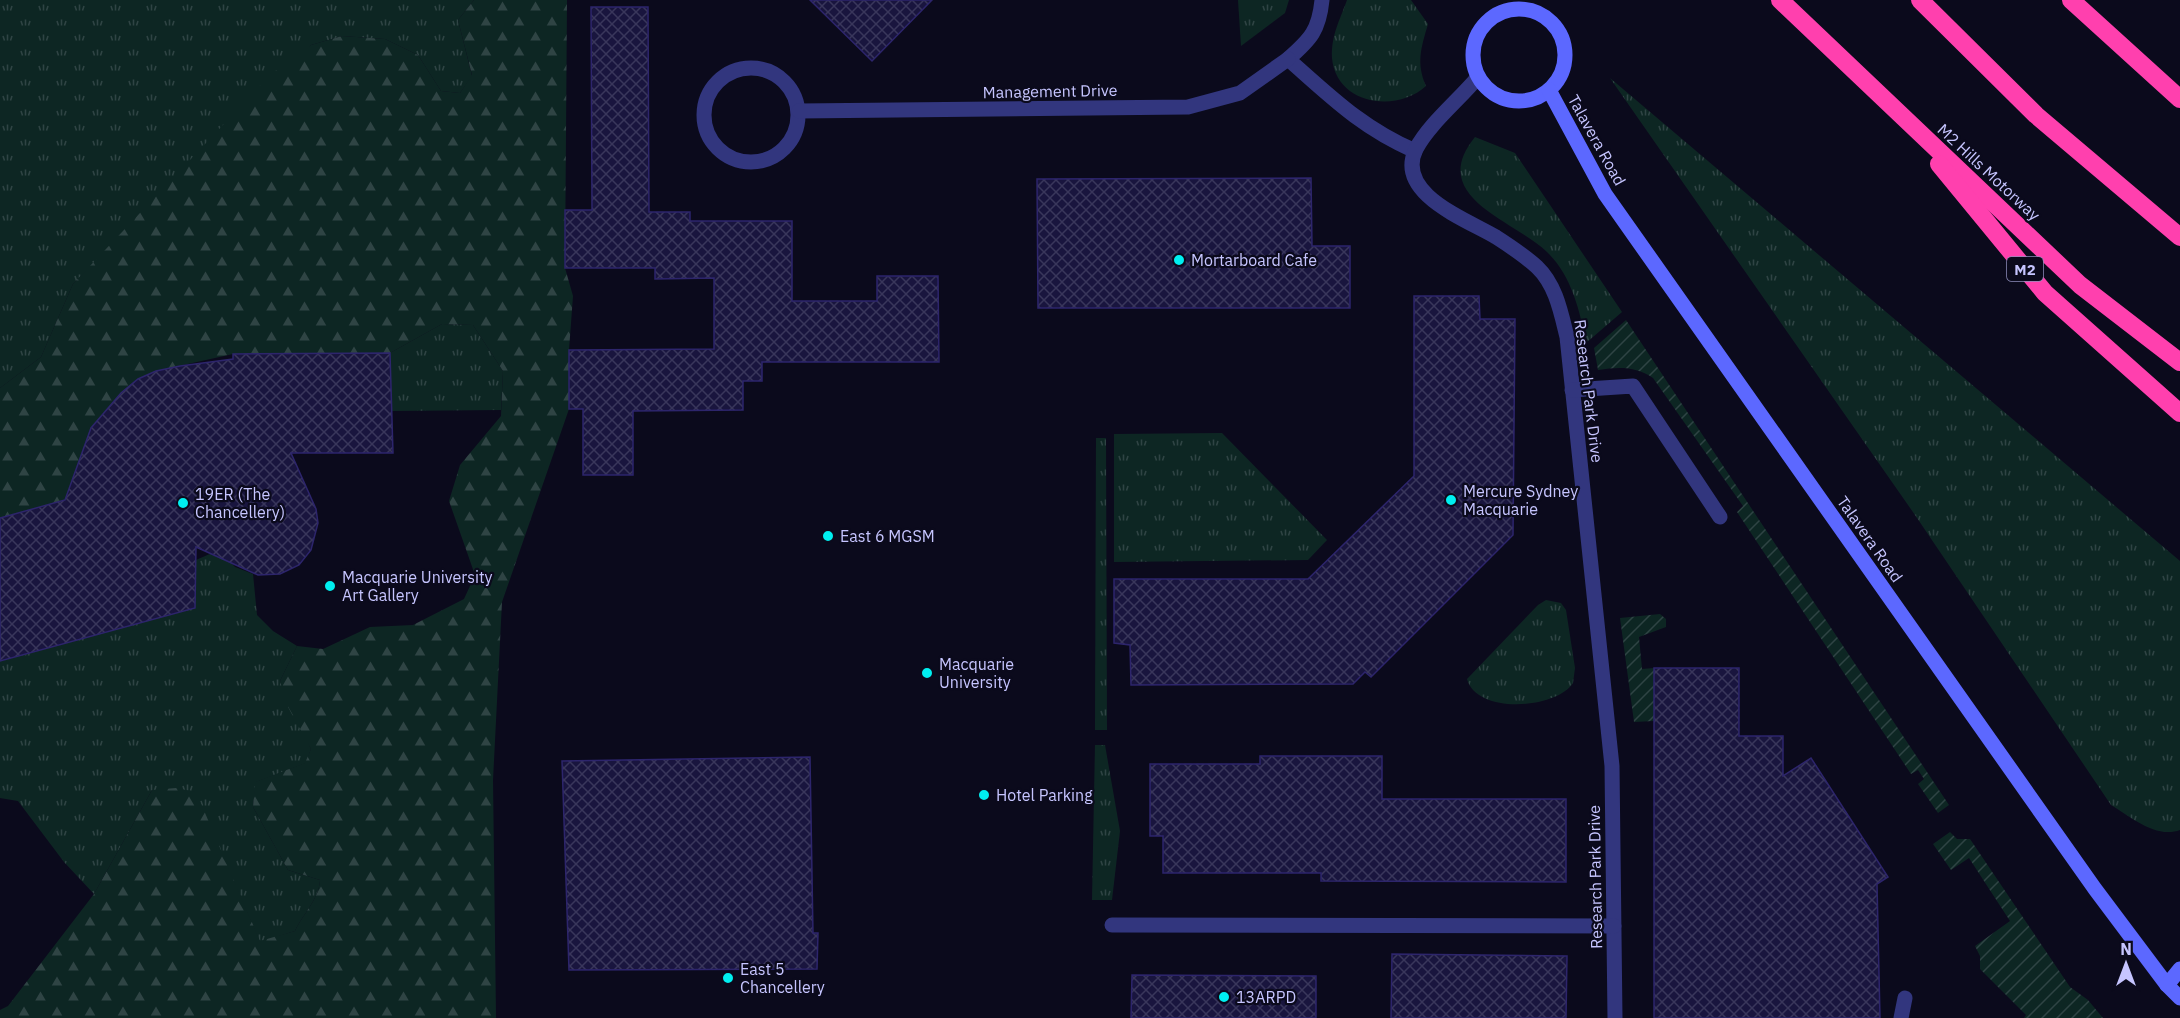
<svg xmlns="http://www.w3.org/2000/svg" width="2180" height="1018" font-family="'IBM Plex Sans',sans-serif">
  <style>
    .grass { fill: url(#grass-tufts) }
    .forest { fill: url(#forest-firs) }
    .garden { fill: url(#garden-furrows) }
    .building { fill: url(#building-cross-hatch); stroke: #2d256c; stroke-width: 1.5 }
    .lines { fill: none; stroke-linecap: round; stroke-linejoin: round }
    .lane { stroke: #32367e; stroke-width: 15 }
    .secondary { stroke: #5c68ff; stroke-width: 15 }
    .highway { stroke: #ff40ae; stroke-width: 18 }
    .poi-dot { fill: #00eff0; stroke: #0b0a1c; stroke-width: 2 }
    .labels { text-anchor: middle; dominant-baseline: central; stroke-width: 4.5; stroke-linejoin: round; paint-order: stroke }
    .shield { fill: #0b0a1c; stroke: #8e8dbb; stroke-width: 1.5 }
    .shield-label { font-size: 15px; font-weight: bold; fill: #c6c5ff }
    .street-label { font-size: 16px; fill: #c6c5ff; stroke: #0b0a1c }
    .poi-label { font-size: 16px; fill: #c6c5ff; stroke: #0b0a1c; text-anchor: start }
  </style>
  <defs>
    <pattern id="grass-tufts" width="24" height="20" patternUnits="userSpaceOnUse" patternTransform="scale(1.5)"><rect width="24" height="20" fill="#0d2623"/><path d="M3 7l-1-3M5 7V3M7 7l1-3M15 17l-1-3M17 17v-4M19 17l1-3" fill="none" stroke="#2f4444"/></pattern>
    <pattern id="forest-firs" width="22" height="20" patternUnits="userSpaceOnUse" patternTransform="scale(1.5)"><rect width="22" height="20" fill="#0d2623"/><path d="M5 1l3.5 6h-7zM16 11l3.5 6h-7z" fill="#2f4444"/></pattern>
    <pattern id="garden-furrows" width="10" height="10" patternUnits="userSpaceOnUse" patternTransform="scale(1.5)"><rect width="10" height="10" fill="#0d2623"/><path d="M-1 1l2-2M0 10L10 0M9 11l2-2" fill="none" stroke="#2f4444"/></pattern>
    <pattern id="building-cross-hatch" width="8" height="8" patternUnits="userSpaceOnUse" patternTransform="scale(1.5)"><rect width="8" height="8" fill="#19153e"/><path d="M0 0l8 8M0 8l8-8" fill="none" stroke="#39365b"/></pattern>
  </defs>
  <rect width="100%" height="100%" fill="#0b0a1c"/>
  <g class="grass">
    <path d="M0 0H474L458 20 472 76 460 93 441 91 418 55 385 39 342 36 311 45 73 284 41 357 0 388Z"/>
    <path d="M1238 0H1289L1285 13 1241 46Z"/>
    <path d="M1347 0H1411L1428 24C1421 48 1416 63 1426 86 1397 113 1336 105 1332 58 1331 35 1340 20 1347 0Z"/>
    <path d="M1610 78 2180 561V830C2156 839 2131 817 2111 805L1915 515Z"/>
    <path d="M1475 137 1515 153 1622 312 1586 343C1580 310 1571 275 1547 252 1514 220 1426 197 1475 137Z"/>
    <path d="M442 324 473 325 503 371 501 410 392 411 390 353Z"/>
    <path d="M1222 433 1327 540 1308 560 1114 562V434Z"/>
    <path d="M1096 438H1106L1107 730H1095Z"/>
    <path d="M219 550 235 567 253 574 257 615 273 631 297 646 280 681 311 749 306 763 256 782 253 807 288 870 320 880C319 899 303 914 295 931L260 942 195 792 152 790 94 894 64 862 18 801 0 798V658L1 661 194 608 196 560Z"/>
    <path d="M1546 600 1561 603 1566 610 1575 668 1573 683C1556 709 1477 715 1467 679L1538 605Z"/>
    <path d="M1095 745H1105L1120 831 1112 900H1092Z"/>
  </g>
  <path class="forest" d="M474 0H567L565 268 573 296 569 350V409L502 602 493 780 496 1018H0V1010L8 1006 94 894 152 790 176 788 196 792 260 941 295 931C303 914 319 899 320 880L288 870 253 807 255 782 305 763 311 749 288 707 280 681 297 646 323 649 370 627 413 625 464 599 475 575 449 501 460 465 501 416 503 371 473 325 442 324 390 353 233 354 156 371 138 379 121 393 91 428 83 451 162 473 0 518V388L41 357 73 284 271 74 311 45 342 36 385 39 418 55 441 91 460 93 472 75 458 20Z"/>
  <g class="garden">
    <path d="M1626 320 1949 805 1938 813 1918 784 1924 779 1918 770 1911 774 1737 512 1743 506 1653 378C1635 366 1619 367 1598 370L1594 348Z"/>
    <path d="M1660 614 1666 619V627L1639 637 1642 669 1654 668V721L1634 722 1620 618Z"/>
    <path d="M1950 832 1957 839H1970L2070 987 2088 1000 2103 1018H2024L2026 1015 1980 969V956L1975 946 2010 921 1969 858 1951 870 1933 844Z"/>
  </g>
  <g class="building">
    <path d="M810 0H932L872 61Z"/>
    <path d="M591 7H648L649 212H690V221H792V301H877V276H938L939 362H762V381H743V410L633 411V475H583V409H569V350L714 349V278L655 279V268H565V210H592Z"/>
    <path d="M1311 178 1312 246H1350V308H1038L1037 179Z"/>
    <path d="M1414 296H1479L1480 319H1515L1513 535 1371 677 1365 672 1353 684 1131 685 1130 645 1114 643V579H1308L1414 476Z"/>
    <path d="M390 353 393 453H291L316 509 318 523 311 550 299 565 280 574 258 575 196 547 195 608 0 661V518L65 500 91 428 121 393 138 379 156 371 180 366 233 359V354Z"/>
    <path d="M1654 668H1739V736H1783V776L1811 758 1888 877 1877 884 1880 1018H1654Z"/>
    <path d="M1260 756H1382V799H1566V882L1321 881V873H1163V836H1150V764H1260Z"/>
    <path d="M810 757 813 933H818L817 969 569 970 562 761Z"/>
    <path d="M1392 954 1567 956 1566 1018H1391Z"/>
    <path d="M1132 975 1316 976V1018H1131Z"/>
  </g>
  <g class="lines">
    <g class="lane">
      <path d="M1322 0C1319 30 1311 39 1288 59 1331 97 1362 128 1415 151"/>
      <circle cx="751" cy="115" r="47"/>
      <path d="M1478 77C1459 100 1429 124 1416 149 1394 194 1468 220 1496 237 1510 246 1525 256 1537 267 1556 285 1561 313 1567 337L1612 766 1615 1018"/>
      <path d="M799 111 1188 107 1240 93 1288 59"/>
      <path d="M1572 390 1633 386 1720 517"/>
      <path d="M1112 925 1614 926"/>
      <path d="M1901 1018 1905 998"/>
    </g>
    <g class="secondary">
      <circle cx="1519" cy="55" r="46"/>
      <path d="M1549 90 1605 194 2095 889 2167 985 2180 998"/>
      <path d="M2167 985 2180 969"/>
    </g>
    <g class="highway">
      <path d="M1780 0 2080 285 2180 362"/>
      <path d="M1920 0 2036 115 2180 237"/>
      <path d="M2071 0 2180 99"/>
      <path d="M1939 164 2045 293 2180 413"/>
    </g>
  </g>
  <g class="poi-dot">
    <circle cx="1179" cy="260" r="6"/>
    <circle cx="1451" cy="500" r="6"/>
    <circle cx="183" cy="503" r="6"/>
    <circle cx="828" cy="536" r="6"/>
    <circle cx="330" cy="586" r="6"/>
    <circle cx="927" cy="673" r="6"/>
    <circle cx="984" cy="795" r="6"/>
    <circle cx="728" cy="978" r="6"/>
    <circle cx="1224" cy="997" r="6"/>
  </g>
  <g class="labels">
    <rect class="shield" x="2007" y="257" width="36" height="24" rx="4.5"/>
    <g class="shield-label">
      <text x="2025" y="269">M2</text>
    </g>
    <g class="street-label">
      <text transform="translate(1050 91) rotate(-1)">Management Drive</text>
      <text transform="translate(1597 140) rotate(61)">Talavera Road</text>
      <text transform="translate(1989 172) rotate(43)">M2 Hills Motorway</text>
      <text transform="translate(1589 391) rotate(83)">Research Park Drive</text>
      <text transform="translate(1870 539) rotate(55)">Talavera Road</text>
      <text transform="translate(1595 877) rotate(-91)">Research Park Drive</text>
    </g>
    <g class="poi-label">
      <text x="1191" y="260">Mortarboard Cafe</text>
      <text x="1463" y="491">Mercure Sydney<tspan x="1463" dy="18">Macquarie</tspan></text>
      <text x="195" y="494">19ER (The<tspan x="195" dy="18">Chancellery)</tspan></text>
      <text x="840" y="536">East 6 MGSM</text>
      <text x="342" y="577">Macquarie University<tspan x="342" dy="18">Art Gallery</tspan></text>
      <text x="939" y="664">Macquarie<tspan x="939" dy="18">University</tspan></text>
      <text x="996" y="795">Hotel Parking</text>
      <text x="740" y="969">East 5<tspan x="740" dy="18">Chancellery</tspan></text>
      <text x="1236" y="997">13ARPD</text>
    </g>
  </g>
  <g transform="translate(2126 964)" stroke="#0b0a1c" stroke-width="4.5" paint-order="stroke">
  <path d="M0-4.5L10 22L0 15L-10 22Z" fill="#c6c5ff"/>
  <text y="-9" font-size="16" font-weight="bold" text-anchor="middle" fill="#c6c5ff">N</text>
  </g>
</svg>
